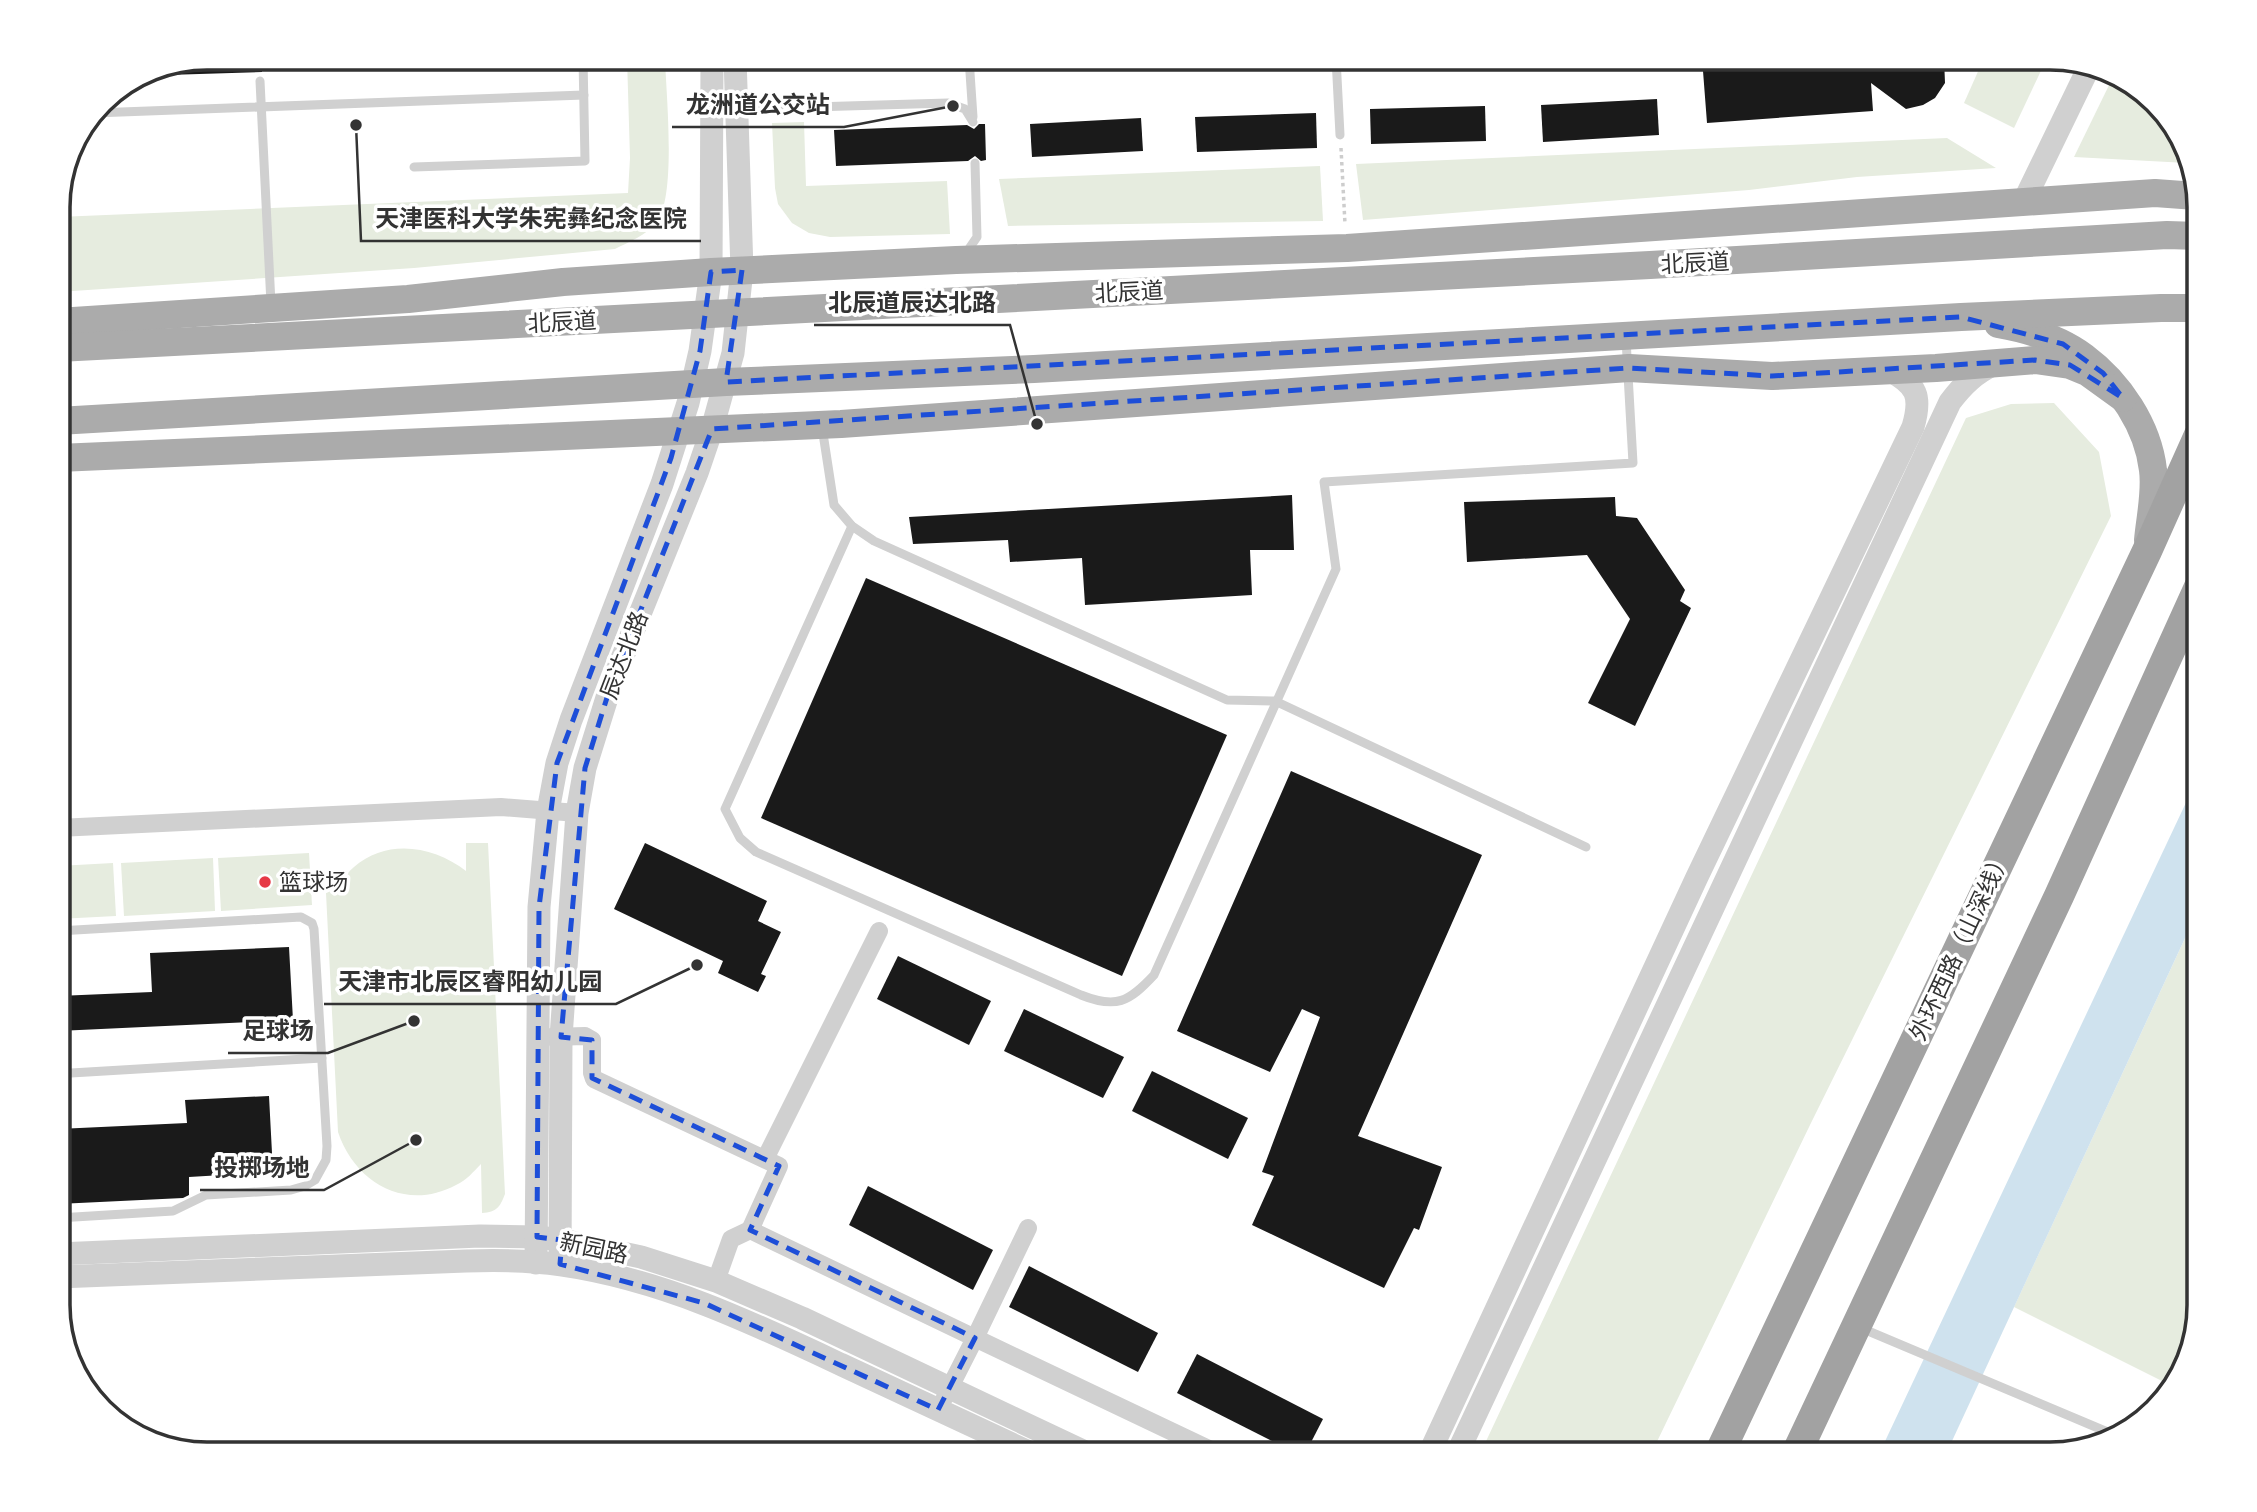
<svg xmlns="http://www.w3.org/2000/svg" width="2257" height="1512" font-family="'Space Grotesk','Noto Sans SC',sans-serif">
  <style>
    .green { fill: #e6ecdf }
    .water { fill: #cfe2ee }
    .building { fill: #1a1a1a }
    .lines { fill: none; stroke-linecap: round; stroke-linejoin: round }
    .path { stroke: #cdcdcd; stroke-width: 3.5; stroke-dasharray: 3.5 3.5; stroke-linecap: butt }
    .service { stroke: #d0d0d0; stroke-width: 9 }
    .minor { stroke: #d0d0d0; stroke-width: 18 }
    .tertiary { stroke: #d0d0d0; stroke-width: 23 }
    .primary { stroke: #ababab; stroke-width: 28 }
    .trunk { stroke: #a2a2a2; stroke-width: 30 }
    .marked { fill: none; stroke: #1d4ed8; stroke-width: 5; stroke-dasharray: 14 9; stroke-linejoin: round }
    .poi-dot { fill: #e63946; stroke: #fff; stroke-width: 2.5 }
    .labels { text-anchor: middle; dominant-baseline: central; stroke-width: 7; stroke-linejoin: round; paint-order: stroke }
    .street-label { font-size: 23px; fill: #333; stroke: #fff }
    .poi-label { font-size: 23px; fill: #333; stroke: #fff; text-anchor: start }
    .rim { fill: none; stroke: #333; stroke-width: 3.5 }
    .leader { fill: none; stroke: #333; stroke-width: 2.5 }
    .callout-dot { fill: #333; stroke: #fff; stroke-width: 2.5 }
    .callout-label { font-size: 24px; text-anchor: middle; font-weight: bold; fill: #333; stroke: #fff; stroke-width: 7; stroke-linejoin: round; paint-order: stroke }
  </style>
  <rect width="100%" height="100%" fill="#fff"/>
  <g class="green">
    <path d="M627 58H665C666 93 677 198 656 223 646 235 629 242 615 249L414 268 58 292V217L628 193 630 158Z"/>
    <path d="M1984 58H2047L2014 128 1964 103Z"/>
    <path d="M2113 77 2133 83 2179 133 2187 163 2074 157Z"/>
    <path d="M804 122 806 186 947 181 950 234 830 237 809 233 792 223 778 204 775 188 772 123Z"/>
    <path d="M1947 138 1996 168 1857 177 1749 190 1363 220 1356 164Z"/>
    <path d="M1320 166 1323 221 1008 226 999 179Z"/>
    <path d="M2054 403 2099 452 2111 516 1810 1125 1651 1454H1480L1966 418 2011 404Z"/>
    <path d="M466 843H488L505 1194C500 1207 497 1212 482 1213L481 1164C473 1172 467 1180 456 1185 406 1212 355 1183 338 1132L326 893C339 888 343 876 354 867 387 838 434 846 466 871Z"/>
    <path d="M309 853 312 905 221 911 218 858Z"/>
    <path d="M213 858 215 911 124 916 121 863Z"/>
    <path d="M113 863 116 916 58 919V866Z"/>
    <path d="M2199 908V1305L2174 1387 2014 1307Z"/>
  </g>
  <path class="water" d="M2199 775V908L1946 1454H1879Z"/>
  <g class="building">
    <path d="M207 58H262V72L167 75 166 66Z"/>
    <path d="M1702 58H1944L1945 83 1935 98 1923 105 1906 109 1871 83 1873 111 1707 123Z"/>
    <path d="M1657 99 1659 135 1543 142 1541 105Z"/>
    <path d="M1485 106 1486 141 1371 144 1370 109Z"/>
    <path d="M1316 113 1317 148 1197 152 1195 117Z"/>
    <path d="M1141 118 1143 151 1032 157 1030 124Z"/>
    <path d="M979 124H985L986 160 981 161 975 156 968 161 836 166 834 130 967 125 974 129Z"/>
    <path d="M1292 495 1294 550H1250L1252 595 1085 605 1082 558 1010 562 1008 540 913 544 909 517Z"/>
    <path d="M1615 497 1616 516 1637 518 1685 590 1680 601 1691 608 1635 726 1588 703 1630 619 1587 555 1467 562 1464 502Z"/>
    <path d="M866 578 1227 735 1122 976 761 818Z"/>
    <path d="M1291 771 1482 855 1358 1136 1442 1167 1419 1230 1414 1228 1384 1288 1252 1225 1274 1176 1262 1172 1320 1017 1302 1009 1270 1072 1177 1031Z"/>
    <path d="M645 843 767 901 758 921 781 932 761 974 766 976 758 992 718 973 723 961 614 909Z"/>
    <path d="M289 947 293 1020 58 1031V996L152 992 150 953Z"/>
    <path d="M898 956 991 1001 969 1045 877 999Z"/>
    <path d="M1024 1009 1124 1057 1103 1098 1004 1051Z"/>
    <path d="M1152 1071 1248 1118 1228 1159 1132 1111Z"/>
    <path d="M269 1096 273 1172 189 1177V1195L183 1198 58 1204V1129L187 1123 185 1100Z"/>
    <path d="M868 1186 993 1250 973 1290 849 1225Z"/>
    <path d="M1029 1266 1158 1333 1138 1372 1009 1307Z"/>
    <path d="M1197 1354 1323 1419 1305 1454H1298L1177 1393Z"/>
  </g>
  <g class="lines">
    <path class="path" d="M1341 148 1345 224"/>
    <g class="service">
      <path d="M969 58 973 117"/>
      <path d="M1336 58 1340 135"/>
      <path d="M260 81 271 304"/>
      <path d="M713 110 948 103 965 109 973 122"/>
      <path d="M94 113 584 95"/>
      <path d="M414 167 585 161 583 58"/>
      <path d="M966 253 977 237 975 163"/>
      <path d="M822 427 834 505 852 526 874 541 1227 700 1275 701 1586 847"/>
      <path d="M852 526 725 809 740 838 756 852 1081 995C1116 1009 1129 1002 1154 975L1336 569 1324 482 1633 463 1626 339"/>
      <path d="M58 931 301 917 312 923 314 929 327 1146 326 1160 315 1180 305 1186 291 1190 206 1195 173 1211 58 1218"/>
      <path d="M71 1073 322 1058"/>
      <path d="M1861 1328 2117 1436"/>
    </g>
    <g class="minor">
      <path d="M58 828 501 807 577 813"/>
      <path d="M551 1037 585 1036 592 1040V1073L594 1079 779 1166 750 1230 975 1338 945 1397"/>
      <path d="M765 1159 879 931"/>
      <path d="M1028 1228 975 1338 1219 1454"/>
      <path d="M716 1281 731 1239 750 1230"/>
    </g>
    <g class="tertiary">
      <path d="M2024 201 2088 69"/>
      <path d="M58 1254 480 1236 537 1237 562 1240 641 1257 716 1281 802 1318 1089 1454"/>
      <path d="M536 1263 539 907 548 811 557 763 571 720 662 484 688 403 700 351 711 272 712 58"/>
      <path d="M560 1264 561 1037 577 813 585 768 610 688 697 473 712 429 733 353 742 270 735 58"/>
      <path d="M58 1277 466 1261C497 1260 530 1260 561 1265 660 1279 751 1322 840 1364 905 1394 969 1424 1033 1454"/>
      <path d="M1429 1454 1697 877 1913 427C1922 396 1917 385 1889 370"/>
      <path d="M1457 1454 1950 402C1963 385 1975 373 1995 364"/>
    </g>
    <g class="primary">
      <path d="M58 322 408 299 563 282 711 272 956 260 1347 248 2155 193 2196 196"/>
      <path d="M1998 324C2027 329 2060 339 2084 357 2119 383 2148 426 2153 470 2156 492 2150 518 2148 540"/>
      <path d="M58 348 1650 265 2167 235 2199 236"/>
      <path d="M58 421 726 382 1034 369 1961 317 2161 308H2199"/>
      <path d="M58 458 841 424 1629 368 1772 376 1936 368 2035 360 2070 365 2087 372 2123 398"/>
    </g>
    <g class="trunk">
      <path d="M1719 1454 2147 551 2199 435"/>
      <path d="M1796 1454 2059 896 2199 587"/>
    </g>
  </g>
  <path class="marked" d="M742 270 726 382 1961 317 2063 344 2103 373 2123 398 2070 365 2035 360 1772 376 1629 368 712 429 610 688 585 768 561 1037 592 1040V1078L779 1166 750 1230 975 1338 938 1410 704 1303 560 1264 562 1240 537 1237 539 907 557 763 671 458 700 351 711 272Z"/>
  <circle class="poi-dot" cx="265" cy="882" r="7"/>
  <g class="labels">
    <g class="street-label">
      <text transform="translate(1695 263) rotate(-3)">北辰道</text>
      <text transform="translate(1129 292) rotate(-3)">北辰道</text>
      <text transform="translate(562 322) rotate(-3)">北辰道</text>
      <text transform="translate(624 655) rotate(-69)">辰达北路</text>
      <text transform="translate(1960 945) rotate(-65)">外环西路（山深线）</text>
      <text transform="translate(594 1248) rotate(12)">新园路</text>
    </g>
    <g class="poi-label">
      <text x="279" y="882">篮球场</text>
    </g>
  </g>
  <path d="M0 0H2257V1512H0ZM207 70H2050A137 137 0 0 1 2187 207V1305A137 137 0 0 1 2050 1442H207A137 137 0 0 1 70 1305V207A137 137 0 0 1 207 70Z" fill="#fff" fill-rule="evenodd"/>
  <path class="rim" d="M207 70H2050A137 137 0 0 1 2187 207V1305A137 137 0 0 1 2050 1442H207A137 137 0 0 1 70 1305V207A137 137 0 0 1 207 70Z"/>
  <path class="leader" d="M953 106L844 127H672M356 125L361 241H701M1037 424L1010 325H814M697 965L616 1004H324M414 1021L328 1053H228M416 1140L324 1190H200"/>
  <g class="callout-dot">
    <circle cx="953" cy="106" r="7"/>
    <circle cx="356" cy="125" r="7"/>
    <circle cx="1037" cy="424" r="7"/>
    <circle cx="697" cy="965" r="7"/>
    <circle cx="414" cy="1021" r="7"/>
    <circle cx="416" cy="1140" r="7"/>
  </g>
  <g class="callout-label">
    <text x="758" y="113">龙洲道公交站</text>
    <text x="531" y="227">天津医科大学朱宪彝纪念医院</text>
    <text x="912" y="311">北辰道辰达北路</text>
    <text x="470" y="990">天津市北辰区睿阳幼儿园</text>
    <text x="278" y="1039">足球场</text>
    <text x="262" y="1176">投掷场地</text>
  </g>
</svg>
